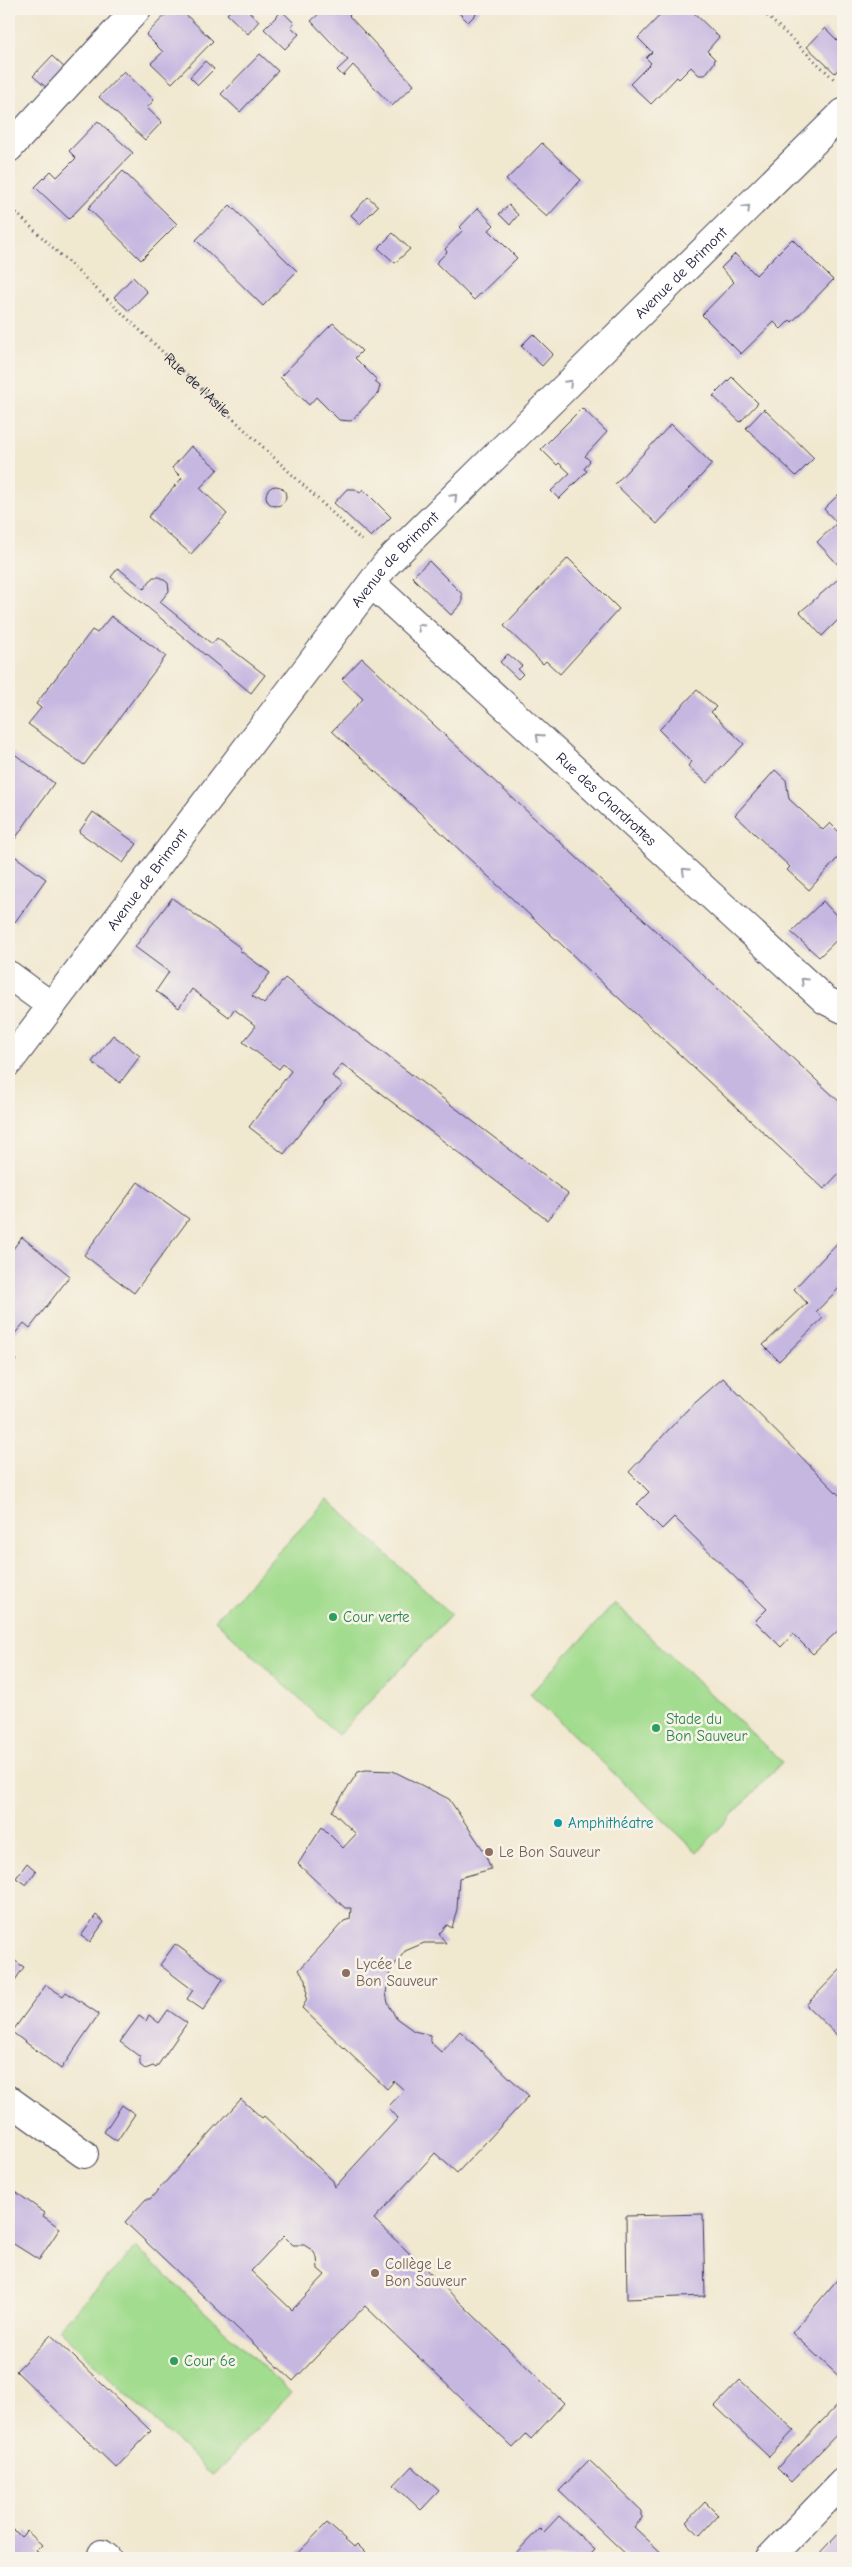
<svg xmlns="http://www.w3.org/2000/svg" width="852" height="2567" font-family="'Comic Neue',sans-serif">
  <style>
    .green { fill: #a2dc8e; stroke: #627f64 }
    .building { fill: #c6b7e1; fill-rule: evenodd }
    .lines { fill: none; stroke-linecap: round; stroke-linejoin: round }
    .minor-casing { stroke: #414051; stroke-width: 30 }
    .path { stroke: #414051; stroke-width: 3; stroke-dasharray: 1 4; stroke-linecap: butt }
    .minor { stroke: #fff; stroke-width: 28 }
    .oneway { stroke: #9c9ca7 }
    .leisure-dot { fill: #2e9e5b; stroke: #f7f3e8; stroke-width: 2 }
    .culture-dot { fill: #0f9aa8; stroke: #f7f3e8; stroke-width: 2 }
    .education-dot { fill: #8d6e63; stroke: #f7f3e8; stroke-width: 2 }
    .labels { text-anchor: middle; dominant-baseline: central; stroke-width: 5; stroke-linejoin: round; paint-order: stroke }
    .street-label { font-size: 15px; fill: #22223b; stroke: #f7f3e8 }
    .leisure-label { font-size: 15px; fill: #27864d; stroke: #f7f3e8; text-anchor: start }
    .culture-label { font-size: 15px; fill: #0d838f; stroke: #f7f3e8; text-anchor: start }
    .education-label { font-size: 15px; fill: #785e54; stroke: #f7f3e8; text-anchor: start }
  </style>
  <rect width="100%" height="100%" fill="#f7f3e8"/>
  <filter id="ink" filterUnits="userSpaceOnUse"><feTurbulence type="fractalNoise" baseFrequency=".02" numOctaves="2"/><feDisplacementMap in="SourceGraphic" scale="10" xChannelSelector="R" yChannelSelector="G"/><feConvolveMatrix kernelMatrix="1 2 1 2 8 2 1 2 1" color-interpolation-filters="sRGB"/></filter>
  <filter id="wash" filterUnits="userSpaceOnUse"><feTurbulence type="fractalNoise" baseFrequency=".0096" numOctaves="4" result="noise"/><feDisplacementMap in="SourceGraphic" scale="20" xChannelSelector="R" yChannelSelector="G"/><feGaussianBlur stdDeviation="1.12" result="paint"/><feColorMatrix in="noise" values="0 0 0 0 0 0 0 0 0 0 0 0 0 0 0 0 0 1.4 0 .05"/><feComposite in="paint" operator="in"/></filter>
  <g filter="url(#wash)">
    <rect width="100%" height="100%" fill="#f1e8d0"/>
    <g class="green">
      <path d="M328 1499 451 1615 338 1735 215 1620Z"/>
      <path d="M615 1603 782 1762 697 1852 530 1694Z"/>
      <path d="M136 2247 291 2393 213 2476 58 2329Z"/>
    </g>
    <g id="blocks">
      <g class="building">
        <path d="M171 9H180L213 41 172 83 151 63 163 52 146 35Z"/>
        <path d="M232 9H246L259 21 248 34 227 14Z"/>
        <path d="M324 9H344L350 15 349 16 414 85 392 106 353 65 343 76 337 70 348 60 311 21Z"/>
        <path d="M455 9H481L468 22Z"/>
        <path d="M666 9H690L719 37 707 51 715 59 714 63 705 75H699L691 67 679 79 677 77 651 104 630 84 651 63 646 58 652 52 638 38Z"/>
        <path d="M282 11 294 23 291 27 299 34 285 49 264 29Z"/>
        <path d="M825 28 843 46V64L835 73 807 47Z"/>
        <path d="M260 54 278 71 240 112 221 94Z"/>
        <path d="M52 56 68 71 50 91 33 76Z"/>
        <path d="M205 61 214 69 198 85 190 77Z"/>
        <path d="M124 71 154 100 147 108 162 122 145 140 99 97Z"/>
        <path d="M98 121 133 153 69 219 35 187 51 171 57 177 76 158 69 151Z"/>
        <path d="M542 143 581 180 547 217 506 180Z"/>
        <path d="M123 171 177 224 141 260 88 208Z"/>
        <path d="M368 197 378 206 360 224 351 215Z"/>
        <path d="M230 205 297 271 263 306 196 240Z"/>
        <path d="M509 205 518 215 510 225 499 214Z"/>
        <path d="M478 208 494 225 489 230 517 258 474 300 436 263 447 252 445 249 463 230 460 227Z"/>
        <path d="M393 233 410 249 395 263 378 248Z"/>
        <path d="M792 239 833 280 792 322 790 320 781 329 774 322 741 354 702 315 734 282 721 268 735 254 756 275Z"/>
        <path d="M133 277 147 292 129 311 114 297Z"/>
        <path d="M9 299 13 312 9 319Z"/>
        <path d="M333 323 362 351 355 358 377 380 375 382 380 386 378 393 351 421 339 420 316 397 309 405 280 377Z"/>
        <path d="M533 334 553 354 542 366 521 346Z"/>
        <path d="M732 377 758 403 740 422 713 396Z"/>
        <path d="M582 408 607 432 585 456 590 461 584 469 587 471 559 499 551 491 570 473 559 463 557 465 541 449Z"/>
        <path d="M764 409 814 458 796 476 746 428Z"/>
        <path d="M671 424 712 464 657 524 615 484Z"/>
        <path d="M191 446 218 469 200 488 227 514 191 554 148 517 182 478 172 468Z"/>
        <circle cx="276" cy="496" r="10"/>
        <path d="M347 489H355L360 493 363 489 391 517 371 537 334 503Z"/>
        <path d="M841 492 843 494V570L817 542 837 523 824 509Z"/>
        <path d="M568 558 619 609 560 674 546 661 543 664 504 626Z"/>
        <path d="M429 561 462 594V603L451 615 412 577Z"/>
        <path d="M118 568 144 589 153 577H160L168 583 169 591 160 602 212 644 217 638 265 675 251 693 111 577Z"/>
        <path d="M843 575V615L822 636 800 612Z"/>
        <path d="M111 616 166 656 84 765 28 724 41 708 36 704 92 630 97 633Z"/>
        <path d="M508 654 522 666 518 669 523 674 518 679 500 662Z"/>
        <path d="M362 658 843 1105V1169L824 1189 332 731 363 699 342 679Z"/>
        <path d="M697 690 716 707 711 712 744 744 707 783 688 766 691 762 659 730Z"/>
        <path d="M9 750 54 783 10 846 9 844Z"/>
        <path d="M775 770 786 780 789 799 823 830 830 823 843 836V852L809 890 787 870 790 867 735 815Z"/>
        <path d="M93 812 137 844 123 863 79 832Z"/>
        <path d="M9 852 46 879 15 922 9 917Z"/>
        <path d="M172 898 241 948 239 950 270 973 252 996 264 1004 285 978 568 1194 547 1220 342 1064 332 1076 343 1085 325 1101 284 1154 249 1127 291 1071 283 1064 279 1069 243 1042 256 1026 234 1009 229 1017 192 989 179 1008 156 991 169 972 135 947Z"/>
        <path d="M823 901 843 923V934L819 957 791 932Z"/>
        <path d="M113 1035 140 1056 120 1083 92 1062Z"/>
        <path d="M138 1182 189 1219 134 1293 84 1255Z"/>
        <path d="M22 1237 70 1276 30 1328 24 1323 11 1338 9 1336V1254Z"/>
        <path d="M843 1237V1284L816 1312 823 1318 779 1361 763 1345 807 1303 794 1289Z"/>
        <path d="M9 1356 16 1360 9 1371Z"/>
        <path d="M723 1378 843 1499V1626L813 1654 793 1634 781 1647 755 1621 767 1609 674 1517 662 1529 637 1504 649 1492 629 1472 688 1409Z"/>
        <path d="M366 1770 393 1771 449 1799 484 1851 491 1869 459 1878 457 1909 452 1928 447 1925 439 1934 446 1943H424L405 1951 390 1971 386 1993 388 2003 396 2018 414 2031 430 2035V2042L441 2052 460 2031 529 2096 457 2173 435 2153 374 2219 564 2403 531 2439 526 2434 513 2448 365 2306 293 2381 125 2222 146 2199H150L241 2099 262 2118 264 2116 333 2181 335 2187 398 2118 388 2107 404 2090 394 2081 387 2089 302 2008 306 2001 307 1989 306 1979 299 1970 344 1921 350 1919 351 1908H345L298 1864 322 1827 343 1848 356 1834 332 1811 358 1772ZM284 2236 293 2245H304L312 2250 317 2257 318 2269 325 2275 292 2310 251 2271Z"/>
        <path d="M27 1863 36 1871 26 1885 16 1878Z"/>
        <path d="M96 1915 104 1922 90 1942 81 1936Z"/>
        <path d="M175 1944 223 1979 203 2010 187 1999 193 1990 160 1965Z"/>
        <path d="M9 1957 24 1967 9 1989Z"/>
        <path d="M843 1967V2041L806 2005Z"/>
        <path d="M46 1985 63 1996 66 1992 99 2014 61 2069 12 2032Z"/>
        <path d="M168 2010 187 2023 156 2068 153 2066 145 2069 140 2065V2057L120 2042 139 2016 146 2021 149 2015 159 2023Z"/>
        <path d="M122 2105 135 2114 117 2141 104 2132Z"/>
        <path d="M13 2190 45 2213 43 2216 60 2228 39 2260 9 2241V2196Z"/>
        <path d="M703 2214 705 2296 627 2299 626 2216Z"/>
        <path d="M842 2274 843 2330 840 2333 843 2337V2380L792 2333Z"/>
        <path d="M51 2335 151 2431 116 2468 16 2371Z"/>
        <path d="M740 2380 794 2430 769 2457 715 2406Z"/>
        <path d="M842 2400 843 2428 791 2482 777 2468Z"/>
        <path d="M589 2460 642 2511V2518L634 2527 667 2558H630L559 2491Z"/>
        <path d="M412 2466 439 2491 421 2510 394 2485Z"/>
        <path d="M705 2502 718 2515 700 2535 686 2522Z"/>
        <path d="M559 2516 595 2550 587 2558H511L540 2528 544 2532Z"/>
        <path d="M327 2523 354 2547 357 2544 371 2558H293Z"/>
        <path d="M9 2525 21 2537 27 2531 42 2545 36 2551 39 2553 34 2558H9Z"/>
        <path d="M843 2529V2558H816Z"/>
      </g>
    </g>
  </g>
  <g filter="url(#ink)">
    <use href="#blocks" fill-opacity="0" stroke="#414051" stroke-width="1"/>
    <g class="lines">
      <g class="minor-casing">
        <g id="minor">
          <path d="M9 148 137 9"/>
          <path id="s2" d="M372 584 825 1000 843 1009"/>
          <path d="M9 975 50 1005"/>
          <path id="s3" d="M9 1062 386 564 843 113"/>
          <path d="M9 2100 84 2154"/>
          <path d="M102 2554 107 2558"/>
          <path d="M770 2558 843 2482"/>
        </g>
      </g>
      <g class="path">
        <path d="M760 9 836 81"/>
        <path id="s1" d="M9 206 362 541"/>
      </g>
      <use href="#minor" class="minor"/>
    </g>
    <defs><path id="oneway-chevron" d="M-2-3.5L2.5 0L-2 3.5" fill="none" stroke-width="1.6" stroke-linecap="round" stroke-linejoin="round" transform="scale(1.25)"/></defs>
    <g class="oneway">
      <use href="#oneway-chevron" transform="translate(747 208) rotate(-45)"/>
      <use href="#oneway-chevron" transform="translate(569 383) rotate(-45)"/>
      <use href="#oneway-chevron" transform="translate(454 497) rotate(-45)"/>
      <use href="#oneway-chevron" transform="translate(420 627) rotate(-137)"/>
      <use href="#oneway-chevron" transform="translate(539 737) rotate(-137)"/>
      <use href="#oneway-chevron" transform="translate(685 871) rotate(-137)"/>
      <use href="#oneway-chevron" transform="translate(804 981) rotate(-137)"/>
    </g>
  </g>
  <g class="leisure-dot">
    <circle cx="333" cy="1617" r="5"/>
    <circle cx="656" cy="1728" r="5"/>
    <circle cx="174" cy="2361" r="5"/>
  </g>
  <circle class="culture-dot" cx="558" cy="1823" r="5"/>
  <g class="education-dot">
    <circle cx="489" cy="1852" r="5"/>
    <circle cx="346" cy="1973" r="5"/>
    <circle cx="375" cy="2273" r="5"/>
  </g>
  <g class="labels">
    <g class="street-label">
      <text stroke="none"><textPath href="#s3" startOffset="1039">Avenue de Brimont</textPath></text>
      <text stroke="none"><textPath href="#s1" startOffset="260">Rue de l'Asile</textPath></text>
      <text stroke="none"><textPath href="#s3" startOffset="634">Avenue de Brimont</textPath></text>
      <text stroke="none"><textPath href="#s2" startOffset="318">Rue des Chardrottes</textPath></text>
      <text stroke="none"><textPath href="#s3" startOffset="229">Avenue de Brimont</textPath></text>
    </g>
    <g class="leisure-label">
      <text x="343" y="1617">Cour verte</text>
      <text x="666" y="1719">Stade du<tspan x="666" dy="17">Bon Sauveur</tspan></text>
      <text x="184" y="2361">Cour 6e</text>
    </g>
    <g class="culture-label">
      <text x="568" y="1823">Amphithéatre</text>
    </g>
    <g class="education-label">
      <text x="499" y="1852">Le Bon Sauveur</text>
      <text x="356" y="1964">Lycée Le<tspan x="356" dy="17">Bon Sauveur</tspan></text>
      <text x="385" y="2264">Collège Le<tspan x="385" dy="17">Bon Sauveur</tspan></text>
    </g>
  </g>
  <rect width="852" height="2567" fill="none" stroke="#f7f3e8" stroke-width="30"/>
</svg>
